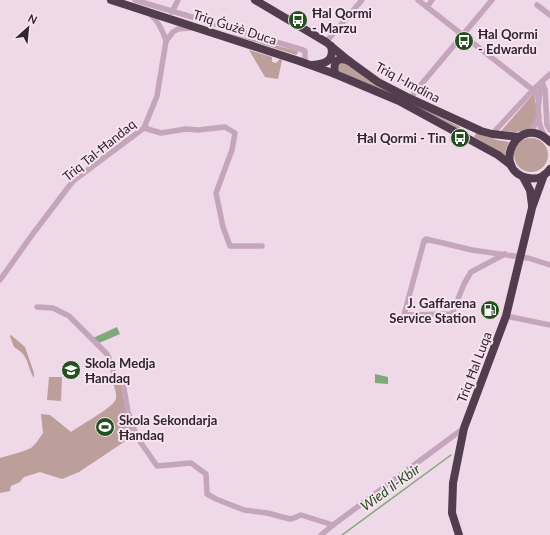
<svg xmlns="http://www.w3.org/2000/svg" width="550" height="535" font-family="Lato,sans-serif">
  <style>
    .green { fill: #bc9f9a }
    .water { fill: #80a979 }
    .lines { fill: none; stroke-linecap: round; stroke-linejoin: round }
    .stream { stroke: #80a979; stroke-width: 1.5 }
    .minor { stroke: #c5a5bc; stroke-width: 5.5 }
    .highway { stroke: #523d4f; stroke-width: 8 }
    .labels { text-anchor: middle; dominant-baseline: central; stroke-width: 4; stroke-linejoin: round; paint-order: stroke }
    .poi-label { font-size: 13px; font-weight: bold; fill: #322630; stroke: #f7e4f0; text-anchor: start }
    .street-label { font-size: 13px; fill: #322630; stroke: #f7e4f0 }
    .water-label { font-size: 14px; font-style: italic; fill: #24501f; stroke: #f7e4f0 }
  </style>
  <rect width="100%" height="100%" fill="#efd8e7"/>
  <g class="green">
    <path d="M227 33 297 51 298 53 296 55Z"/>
    <path d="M249 50 272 57V62L276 63 280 59 282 60 278 79 265 77Z"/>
    <path d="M345 62 423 108 460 127 459 129 405 100 340 72C337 69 337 67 339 64Z"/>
    <path d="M534 93C535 101 538 111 536 119 532 135 513 132 501 131Z"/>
    <path d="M476 133 497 140 509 142 506 149 505 155 474 137Z"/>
    <circle cx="531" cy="155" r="17"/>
    <path d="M11 335 25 347 34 373V378C26 365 30 356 14 347L10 336Z"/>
    <path d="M49 377H62L61 401 47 400Z"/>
    <path d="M112 378 122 385 124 398 133 436 79 472 62 479 40 472 24 477 20 482 11 486 10 491 0 493V458L21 452 31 448 36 443 43 433 41 414 50 415 71 432C79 426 114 407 116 399 117 393 113 384 112 378Z"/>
  </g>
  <g class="water">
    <path d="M117 327 120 334 99 343 93 338Z"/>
    <path d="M375 374 388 377V384L375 383Z"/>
  </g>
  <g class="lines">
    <path class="stream" d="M342 535 451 455"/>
    <g class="minor">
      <path d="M135 0 303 50 305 51V63"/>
      <path d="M418 0 533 90 537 94 539 102"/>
      <path d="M537 5 550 15"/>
      <path d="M427 7 432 0"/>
      <path d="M172 12 178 0"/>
      <path d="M151 15C159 22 163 31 166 41"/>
      <path d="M326 42 362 0"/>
      <path d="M542 82 545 90 547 125 550 130"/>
      <path d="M542 83C538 98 535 122 545 136"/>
      <path d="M411 99 414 93 492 0"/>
      <path d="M144 128 161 133 186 129 198 130 225 127 235 133 232 150 216 193 223 227 230 246H262"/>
      <path d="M529 133 535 125 539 116"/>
      <path d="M492 134 533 90 550 74"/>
      <path d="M505 254 471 272 464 284 452 314 404 315 424 241 426 239 472 250 528 258 550 265"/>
      <path d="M0 280 32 235 73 181 144 128 157 96 166 41 173 32 178 29 190 28"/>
      <path d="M37 307 53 308 69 316 107 354 111 363 115 377 123 383 128 412 137 437 157 466 191 463 206 474 207 494 216 499 244 510 267 513 290 519 294 518 301 515 333 525"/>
      <path d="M506 316 550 325"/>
      <path d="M321 535 333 525 464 428"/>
    </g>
    <g class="highway">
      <path d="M111 0 299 61 335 74 399 101 498 155 511 165"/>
      <path d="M255 0 326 42 349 61 378 82 411 99 481 131 492 134 519 137"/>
      <path d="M312 65C325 64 335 61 331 46"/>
      <path d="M335 74C333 63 336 56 349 61"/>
      <path d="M550 142C519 110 489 170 528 178 537 180 545 176 550 169"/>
      <path d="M523 177 530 190 532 205"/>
      <path d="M459 535 452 513 453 483 464 428 506 316 532 208 544 175"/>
    </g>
  </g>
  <defs>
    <g id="bus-disc" transform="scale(1)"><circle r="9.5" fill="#24501f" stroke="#f7e4f0"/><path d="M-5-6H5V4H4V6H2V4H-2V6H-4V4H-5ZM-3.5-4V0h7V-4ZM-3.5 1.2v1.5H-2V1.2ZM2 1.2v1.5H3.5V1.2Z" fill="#fff"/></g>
    <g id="fuel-disc" transform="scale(1)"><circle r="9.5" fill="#24501f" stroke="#f7e4f0"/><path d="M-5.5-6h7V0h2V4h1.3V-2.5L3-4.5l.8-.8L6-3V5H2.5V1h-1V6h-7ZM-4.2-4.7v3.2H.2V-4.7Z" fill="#fff"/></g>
    <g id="school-disc" transform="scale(1)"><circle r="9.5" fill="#24501f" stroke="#f7e4f0"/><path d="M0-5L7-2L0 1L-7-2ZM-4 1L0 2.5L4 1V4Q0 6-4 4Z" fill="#fff"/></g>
    <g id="stadium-disc" transform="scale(1)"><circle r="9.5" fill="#24501f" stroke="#f7e4f0"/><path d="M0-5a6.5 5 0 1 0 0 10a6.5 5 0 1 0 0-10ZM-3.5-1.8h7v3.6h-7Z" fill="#fff"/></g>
  </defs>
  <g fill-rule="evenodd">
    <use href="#bus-disc" x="298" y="20"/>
    <use href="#bus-disc" x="464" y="41"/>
    <use href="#bus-disc" x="460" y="138"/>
    <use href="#fuel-disc" x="490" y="310"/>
    <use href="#school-disc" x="71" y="370"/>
    <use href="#stadium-disc" x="105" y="427"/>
  </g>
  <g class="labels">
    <g class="poi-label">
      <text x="312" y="13">Ħal Qormi<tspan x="312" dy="15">- Marzu</tspan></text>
      <text x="478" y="34">Ħal Qormi<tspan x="478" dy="15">- Edwardu</tspan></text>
      <text x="446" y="138" text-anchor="end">Ħal Qormi - Tin</text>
      <text x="476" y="303" text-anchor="end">J. Gaffarena<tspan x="476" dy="15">Service Station</tspan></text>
      <text x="85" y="363">Skola Medja<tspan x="85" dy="15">Ħandaq</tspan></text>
      <text x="119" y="420">Skola Sekondarja<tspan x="119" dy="15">Ħandaq</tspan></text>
    </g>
    <g class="street-label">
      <text transform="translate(235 27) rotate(18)">Triq Ġużè Duca</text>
      <text transform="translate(408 82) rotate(28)">Triq l-Imdina</text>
      <text transform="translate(99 150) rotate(-39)">Triq Tal-Ħandaq</text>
      <text transform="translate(474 367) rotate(-69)">Triq Ħal Luqa</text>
    </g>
    <g class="water-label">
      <text transform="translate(390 487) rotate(-36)">Wied il-Kbir</text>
    </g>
  </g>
  <g transform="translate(28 28) rotate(27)" stroke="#f7e4f0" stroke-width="3" paint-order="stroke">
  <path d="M0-3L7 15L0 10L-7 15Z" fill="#322630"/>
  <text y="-6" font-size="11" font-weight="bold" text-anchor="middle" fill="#322630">N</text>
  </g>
</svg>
